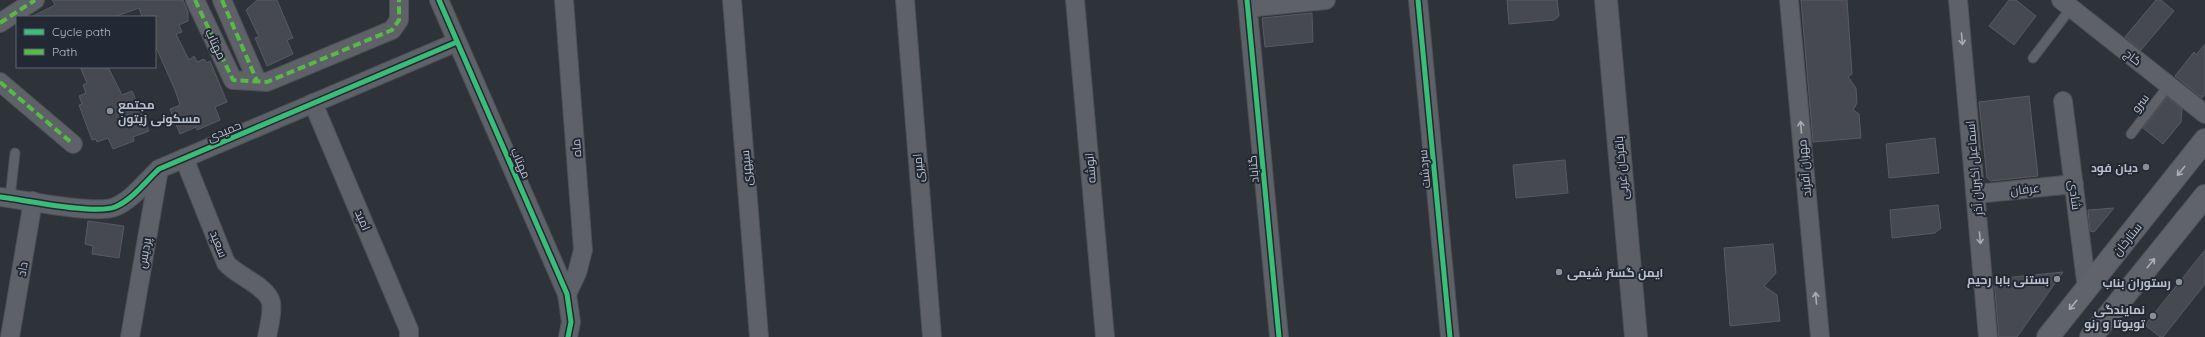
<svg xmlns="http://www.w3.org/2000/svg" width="2205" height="337" font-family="Quicksand,Cairo,sans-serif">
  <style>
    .building { fill: #464a50; stroke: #575a61 }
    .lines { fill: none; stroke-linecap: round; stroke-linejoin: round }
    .service-casing { stroke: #4c4f54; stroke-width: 11 }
    .minor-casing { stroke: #4c4f54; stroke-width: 20 }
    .secondary-casing { stroke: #4c4f54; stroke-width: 24 }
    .primary-casing { stroke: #4c4f56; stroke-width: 24 }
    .service { stroke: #5e6167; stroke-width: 9 }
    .minor { stroke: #5e6167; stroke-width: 18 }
    .secondary { stroke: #5c6066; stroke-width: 22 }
    .primary { stroke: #606369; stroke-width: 22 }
    .quiet { stroke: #58b947; stroke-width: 4; stroke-dasharray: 8 4; stroke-linecap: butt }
    .cycleway-casing { stroke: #222934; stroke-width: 8 }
    .cycleway { stroke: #3abd76; stroke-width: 5 }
    .oneway { stroke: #a8acb5 }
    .oneway2 { stroke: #a8adb6 }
    .poi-dot { fill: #898e97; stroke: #222934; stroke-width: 1.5 }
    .labels { text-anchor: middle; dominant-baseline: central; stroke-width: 4; stroke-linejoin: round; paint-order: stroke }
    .street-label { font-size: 12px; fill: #babfc9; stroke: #222934 }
    .poi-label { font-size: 12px; font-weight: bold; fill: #babfc9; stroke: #222934; text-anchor: end }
  </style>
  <rect width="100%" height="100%" fill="#2e3339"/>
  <g class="building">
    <path d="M52 0H183L188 12V21L179 25 182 32 176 34 189 60 194 56 197 62 204 59 207 63 210 61 227 102 215 107 220 120 197 130 196 127 180 134 170 109 180 105 175 90 155 45V17H142L139 8 114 17H31L55 5Z"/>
    <path d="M257 0H277L293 38 287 40 293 54 267 66 255 38 259 37 246 10Z"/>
    <path d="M1507 0H1557L1559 16 1554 20 1509 24Z"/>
    <path d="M1801 0H1847L1852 74 1848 77 1856 88 1857 103 1853 110 1859 114 1861 138 1813 142Z"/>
    <path d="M2009 0H2016L2036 16 2014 45 1989 26Z"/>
    <path d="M2156 0H2161L2174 11 2141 50 2125 37Z"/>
    <path d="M1312 13 1313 42 1265 47 1262 18Z"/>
    <path d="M2205 44V94L2202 98 2175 76 2194 52 2196 55Z"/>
    <path d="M80 67H108L122 95 132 91 149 131 133 137 134 141 113 149 108 138 97 142 96 139 92 140 79 105 82 104 79 96 86 93 83 85 87 83Z"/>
    <path d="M2029 96 2038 176 1991 181 1987 178 1979 102Z"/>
    <path d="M2167 97 2182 109 2181 122 2163 144 2143 128Z"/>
    <path d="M1935 138 1939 173 1889 178 1886 144Z"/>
    <path d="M1565 160 1568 193 1516 198 1513 165Z"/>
    <path d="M1938 205 1941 228 1935 233 1892 238 1890 210Z"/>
    <path d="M2114 208 2094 232 2090 231 2088 210Z"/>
    <path d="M88 221 124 226 119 258 92 254 93 246 85 244Z"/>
    <path d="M1773 244 1776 273 1764 286 1777 295 1780 321 1730 326 1724 248Z"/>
    <path d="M2205 250V284L2163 337H2160L2145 325Z"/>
    <path d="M2063 272 2017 337H1999L1994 279Z"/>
  </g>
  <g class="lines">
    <g class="service-casing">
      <g id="service">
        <path d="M2033 58 2071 8"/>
        <path d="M2131 134 2169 85"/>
        <path d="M10 198 15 153"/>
      </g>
    </g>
    <g class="minor-casing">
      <g id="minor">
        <path d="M195 0 233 80 267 82 392 30 399 20V0"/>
        <path d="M222 0 257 81"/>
        <path d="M439 0 567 294 571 322 568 337"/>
        <path d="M564 0 583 250 577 273 567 294"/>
        <path d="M732 0 759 337"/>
        <path d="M905 0 932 337"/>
        <path d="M1075 0 1105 337"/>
        <path d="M1247 0 1279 337"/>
        <path d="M1418 0 1450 337"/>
        <path d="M1789 0 1820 337"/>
        <path d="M1958 0 1988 337"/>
        <path d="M2061 0 2205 114"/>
        <path d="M1248 8 1326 0"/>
        <path d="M0 23 35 0"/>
        <path d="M0 82 73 144"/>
        <path d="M2063 101 2087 289"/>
        <path d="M313 103 409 330V337"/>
        <path d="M184 158 226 263C237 276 267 286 271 302 273 313 269 326 267 337"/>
        <path d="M1976 194 2074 184"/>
        <path d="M0 197C25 200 95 215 115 207 132 200 145 182 159 169L457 42"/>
        <path d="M10 337 33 201"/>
        <path d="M130 337 159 169"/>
      </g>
    </g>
    <g class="secondary-casing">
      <path id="secondary" d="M1606 0 1636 337"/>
    </g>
    <g class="primary-casing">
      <g id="primary">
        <path d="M2048 337 2205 140"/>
        <path d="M2091 337 2205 196"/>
      </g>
    </g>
    <use href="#service" class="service"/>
    <use href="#minor" class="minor"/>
    <use href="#secondary" class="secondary"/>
    <use href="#primary" class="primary"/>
    <g class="quiet">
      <path d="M195 0 233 80 267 82 392 30 399 20V0"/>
      <path d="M222 0 257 81"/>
      <path d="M0 23 35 0"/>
      <path d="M0 82 73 144"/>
    </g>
    <g class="cycleway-casing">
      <g id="cycleway">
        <path d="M439 0 567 294 571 322 568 337"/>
        <path d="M1247 0 1279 337"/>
        <path d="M1418 0 1450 337"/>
        <path d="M0 197C25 200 95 215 115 207 132 200 145 182 159 169L457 42"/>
      </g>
    </g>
    <use href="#cycleway" class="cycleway"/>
  </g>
  <defs><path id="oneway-shaft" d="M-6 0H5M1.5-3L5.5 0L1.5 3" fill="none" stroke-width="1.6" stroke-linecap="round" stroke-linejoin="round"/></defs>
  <g class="oneway">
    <use href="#oneway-shaft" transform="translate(1962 39) rotate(85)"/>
    <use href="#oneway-shaft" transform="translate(1801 127) rotate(-95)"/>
    <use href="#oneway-shaft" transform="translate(1980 238) rotate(85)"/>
    <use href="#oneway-shaft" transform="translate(1816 298) rotate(-95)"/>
  </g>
  <g class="oneway2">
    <use href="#oneway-shaft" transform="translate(2181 171) rotate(129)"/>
    <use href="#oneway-shaft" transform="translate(2151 263) rotate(-51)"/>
    <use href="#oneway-shaft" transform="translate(2073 305) rotate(129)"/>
  </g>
  <g class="poi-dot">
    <circle cx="110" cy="111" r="4"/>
    <circle cx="2146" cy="167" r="4"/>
    <circle cx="1559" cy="272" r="4"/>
    <circle cx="2057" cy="279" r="4"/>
    <circle cx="2179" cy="282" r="4"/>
    <circle cx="2153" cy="316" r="4"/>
  </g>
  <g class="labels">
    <g class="street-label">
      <text transform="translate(216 44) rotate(65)">مهتاب</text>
      <text transform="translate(2133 57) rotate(38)">کاج</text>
      <text transform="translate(2140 103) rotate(-53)">سرو</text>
      <text transform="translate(224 131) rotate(-23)">حمیدی</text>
      <text transform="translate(576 148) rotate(-94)">ماه</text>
      <text transform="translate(521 163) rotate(67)">مهتاب</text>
      <text transform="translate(746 168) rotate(-95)">سپهری</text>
      <text transform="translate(918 168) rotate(-95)">امیری</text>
      <text transform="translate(1090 168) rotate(-95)">انوشه</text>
      <text transform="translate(1621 168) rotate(-95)">باقرخان غربی</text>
      <text transform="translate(1804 168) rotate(-95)">مهران آفرند</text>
      <text transform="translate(1974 168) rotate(-95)">اسماعیل اکبریان آذر</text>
      <text transform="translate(1253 169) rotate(-95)">گناباد</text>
      <text transform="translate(1424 169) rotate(-95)">سردشت</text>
      <text transform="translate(2025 189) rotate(-6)">عرفان</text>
      <text transform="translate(2075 195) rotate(83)">شادی</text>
      <text transform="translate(363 220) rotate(67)">امید</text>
      <text transform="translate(2127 239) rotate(-51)">ستارخان</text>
      <text transform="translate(219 244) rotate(68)">سعید</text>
      <text transform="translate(144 253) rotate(-80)">پردیس</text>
      <text transform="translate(22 269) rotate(-80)">داد</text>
    </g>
    <g class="poi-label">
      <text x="118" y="104" text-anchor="start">مجتمع<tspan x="118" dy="14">مسکونی زیتون</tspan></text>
      <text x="2138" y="167">دیان فود</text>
      <text x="1567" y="272" text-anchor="start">ایمن گستر شیمی</text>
      <text x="2049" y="279">بستنی بابا رحیم</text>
      <text x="2171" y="282">رستوران بناب</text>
      <text x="2145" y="309">نمایندگی<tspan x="2145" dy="14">تویوتا و رنو</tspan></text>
    </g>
  </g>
  <rect x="16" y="16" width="140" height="52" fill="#222934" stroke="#5f6570"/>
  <rect x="24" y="29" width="20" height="6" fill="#3abd76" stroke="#5f6570"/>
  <text x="52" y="36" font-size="12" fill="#babfc9">Cycle path</text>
  <rect x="24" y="49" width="20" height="6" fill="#58b947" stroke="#5f6570"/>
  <text x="52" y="56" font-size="12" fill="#babfc9">Path</text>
</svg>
